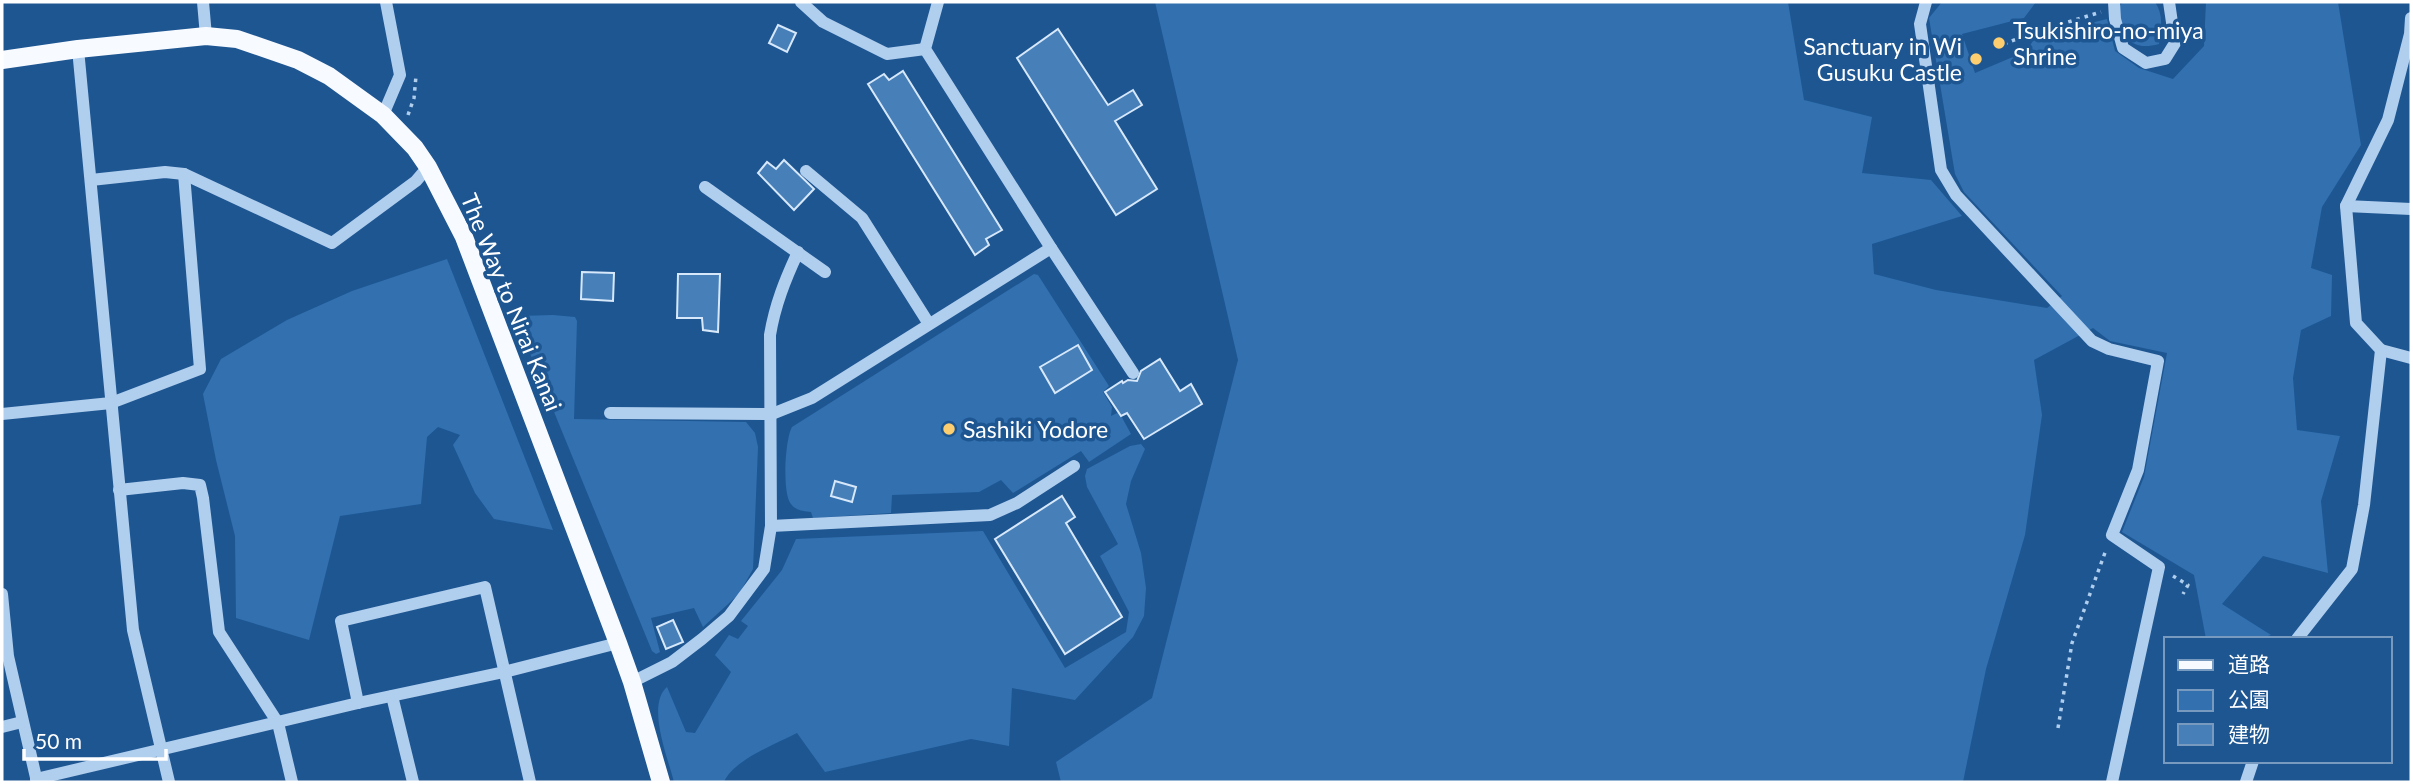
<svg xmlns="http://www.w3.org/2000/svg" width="2413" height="784" font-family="Lato,'Noto Sans JP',sans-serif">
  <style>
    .green { fill: #3270b0 }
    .building { fill: #477fb9; stroke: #d6e8fa; stroke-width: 2 }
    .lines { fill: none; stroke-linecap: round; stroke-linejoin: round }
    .path { stroke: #b0ceee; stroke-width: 3.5; stroke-dasharray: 3.5 5; stroke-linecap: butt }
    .minor { stroke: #b0ceee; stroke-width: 12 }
    .major { stroke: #f7faff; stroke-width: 18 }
    .poi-dot { fill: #fcce6f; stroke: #1e5692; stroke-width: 2.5 }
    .labels { text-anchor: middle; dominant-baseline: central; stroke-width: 7; stroke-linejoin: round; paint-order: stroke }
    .poi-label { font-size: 23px; fill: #fff; stroke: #1e5692; text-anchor: start }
    .street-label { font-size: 23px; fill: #fff; stroke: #1e5692 }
  </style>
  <rect width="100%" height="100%" fill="#1e5692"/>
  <g class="green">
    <path d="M1155 2H1788L1804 100 1872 117 1862 173 1931 180 1962 216 1872 244 1874 274 1936 290 2047 308 2062 296 1964 192 1955 174 1929 18 1942 2H2036L2024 18 1962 34 1975 73 2027 51 2035 37 2107 19 2115 51 2139 68 2173 79 2204 46 2206 2H2338L2361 145 2322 207 2311 268 2332 275 2331 316 2301 330 2293 378 2297 430 2340 436 2321 501 2328 573 2263 556 2222 604 2271 635 2259 639H2206L2194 575 2122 532 2144 477 2167 353 2110 341 2093 328 2034 360 2042 415 2025 535 1986 669 1963 782H1061L1056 762 1152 698 1238 360Z"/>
    <path d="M2123 2H2155C2164 15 2161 29 2159 44 2130 52 2120 36 2118 8Z"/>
    <path d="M447 259 553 530 494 519 475 493 453 445 460 435 438 427 427 437 421 504 340 516 309 640 236 618 235 536 216 460 203 394 221 359 287 320 352 291Z"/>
    <path d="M1034 274 1038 275 1109 386 1103 392 1112 407 1111 416 1119 412 1131 434 1089 462 1081 451 1013 493 1001 480 979 492 892 495 891 513 813 518 811 512C804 511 796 511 791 504 782 494 785 439 792 427Z"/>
    <path d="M553 315 575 317 577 321 574 419 746 422 755 433 758 447 753 569 739 594 703 627 694 608 651 618 660 652 656 654 652 651 518 324 519 316Z"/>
    <path d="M1141 444 1145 449 1131 481 1126 504 1141 553 1146 588 1144 616 1133 637 1075 700 1012 688 1009 746 971 739 825 772 797 733C776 744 733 760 724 782H674C668 758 646 705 667 687L686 732 695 733 731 672 715 655 729 635 738 639 748 626 741 621 782 570 796 539 983 531 1065 668 1126 632 1129 612 1100 556 1118 544 1087 487 1085 476 1087 469 1130 446Z"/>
  </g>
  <g class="building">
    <path d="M778 25 796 33 787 52 769 43Z"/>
    <path d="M1058 29 1108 105 1133 90 1142 105 1115 121 1157 189 1116 215 1017 58Z"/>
    <path d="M903 71 1002 230 986 239 989 245 975 255 868 84 884 74 889 80Z"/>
    <path d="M784 160 814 189 794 210 758 173 767 162 776 169Z"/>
    <path d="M582 272 614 273 613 301 581 299Z"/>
    <path d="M678 274H720L718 332 703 330 702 318H677Z"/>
    <path d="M1078 345 1092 370 1055 393 1040 367Z"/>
    <path d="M1160 359 1180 391 1191 384 1202 404 1144 439 1127 413 1121 416 1105 392 1122 381 1123 383 1128 380 1137 381 1141 371Z"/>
    <path d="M835 481 856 487 852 502 831 496Z"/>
    <path d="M1062 496 1075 517 1066 523 1122 617 1065 654 995 539Z"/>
    <path d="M673 620 683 642 666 649 657 627Z"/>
  </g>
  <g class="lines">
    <g class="path">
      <path d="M2004 44 2029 34 2101 12"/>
      <path d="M408 115 414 98 416 76"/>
      <path d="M2173 576 2188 585 2183 594"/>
      <path d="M2058 728 2072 643 2106 550"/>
    </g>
    <g class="minor">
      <path d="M203 2 206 36"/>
      <path d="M801 2 823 22 887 54 925 49"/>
      <path d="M938 2 925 49 1051 248 1133 373"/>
      <path d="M1926 2 1920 24 1941 170 1956 195 2092 341 2109 349 2158 361 2138 470 2112 535 2159 567 2112 782"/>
      <path d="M2114 2 2115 19 2123 48 2146 63 2165 59 2175 43 2169 2"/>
      <path d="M78 49 133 630 169 782"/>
      <path d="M383 115 400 75 386 2"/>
      <path d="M806 171 862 218 929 324"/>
      <path d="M91 180 165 172 184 174 332 243 416 181 428 167"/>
      <path d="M705 187 825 272"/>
      <path d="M2346 206 2411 209"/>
      <path d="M2381 350 2411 358"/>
      <path d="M610 413 772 414 812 398 1051 248"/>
      <path d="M2 414 111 403 200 369 184 174"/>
      <path d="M119 490 183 483 200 485 203 498 219 632 278 723 292 782"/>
      <path d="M771 526 990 515 1017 503 1074 466"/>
      <path d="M2 594 8 656 37 782"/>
      <path d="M2297 639 2352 569 2364 505 2381 350 2356 323 2346 206 2388 120 2410 34 2411 18"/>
      <path d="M632 682 672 662 702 639 729 616 764 569 771 526 770 335C775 305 785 280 798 252"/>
      <path d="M392 696 413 782"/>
      <path d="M358 703 341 621 485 587 530 782"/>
      <path d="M2 727 22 722"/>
      <path d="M36 779 358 703 504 672 618 643"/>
      <path d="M2246 782 2253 761"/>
    </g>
    <path class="major" d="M2 60 78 49 206 36 237 39 298 60 329 76 383 115 415 148 428 167 464 237 618 643 632 682 661 782"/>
  </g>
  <g class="poi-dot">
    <circle cx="1999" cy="43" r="7"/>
    <circle cx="1976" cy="59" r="7"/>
    <circle cx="949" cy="429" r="7"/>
  </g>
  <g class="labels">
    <g class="poi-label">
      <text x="2013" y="30">Tsukishiro-no-miya<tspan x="2013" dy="26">Shrine</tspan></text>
      <text x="1962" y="46" text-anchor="end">Sanctuary in Wi<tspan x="1962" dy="26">Gusuku Castle</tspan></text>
      <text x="963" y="429">Sashiki Yodore</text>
    </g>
    <g class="street-label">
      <text transform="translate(512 302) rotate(68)">The Way to Nirai Kanai</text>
    </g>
  </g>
  <rect width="2413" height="784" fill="none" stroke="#ffffff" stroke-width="7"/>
  <rect x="2164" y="637" width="228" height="126" fill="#1e5692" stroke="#789abe" stroke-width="2"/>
  <rect x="2178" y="660" width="35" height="10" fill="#f7faff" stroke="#789abe" stroke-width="2"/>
  <text x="2228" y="672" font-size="21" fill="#ffffff">道路</text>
  <rect x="2178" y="690" width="35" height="21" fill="#3270b0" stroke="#789abe" stroke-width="2"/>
  <text x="2228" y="707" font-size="21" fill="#ffffff">公園</text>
  <rect x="2178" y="724" width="35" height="21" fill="#477fb9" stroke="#789abe" stroke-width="2"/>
  <text x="2228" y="742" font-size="21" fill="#ffffff">建物</text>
  <path d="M24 749v10h142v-10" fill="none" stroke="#ffffff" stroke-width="3.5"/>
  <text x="35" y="749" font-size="21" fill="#ffffff" stroke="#1e5692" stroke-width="5" paint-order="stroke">50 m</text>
</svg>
